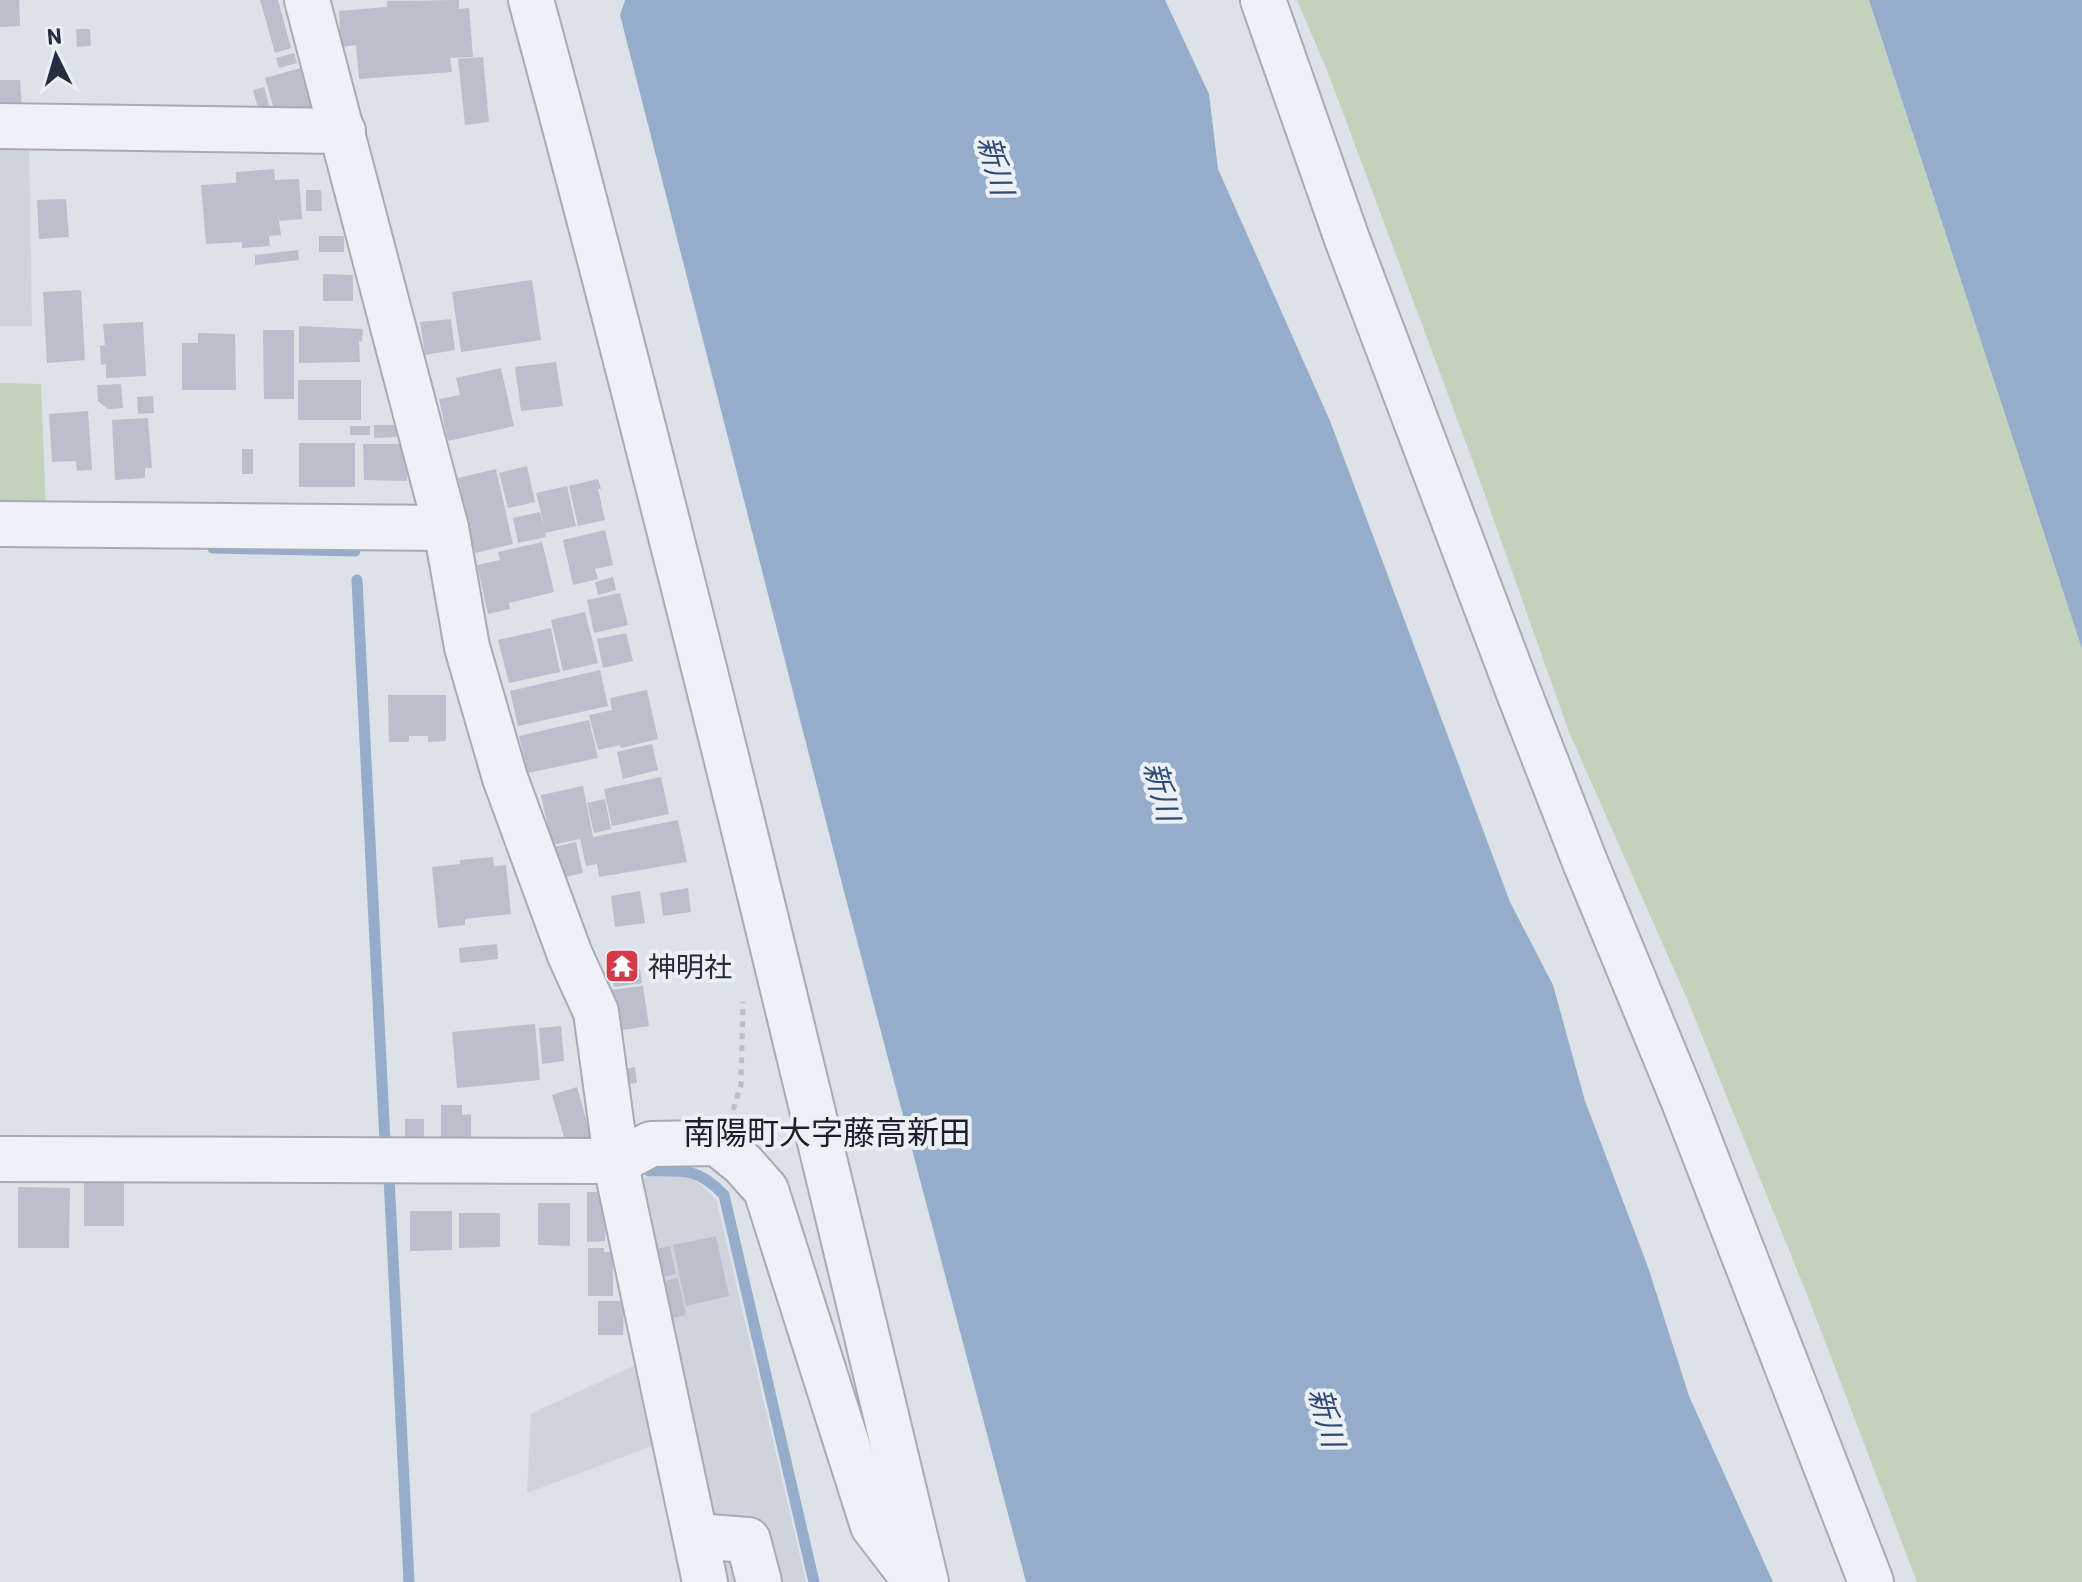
<svg xmlns="http://www.w3.org/2000/svg" width="2082" height="1582" font-family="Barlow,'Noto Sans JP',sans-serif">
  <style>
    .built { fill: #ced3dd }
    .green { fill: #c2d2bd }
    .water { fill: #95adca }
    .lines { fill: none; stroke-linecap: round; stroke-linejoin: round }
    .stream { stroke: #95adca; stroke-width: 11 }
    .building { fill: #babfcb }
    .minor-casing { stroke: #a6abb5; stroke-width: 48 }
    .path { stroke: #babec6; stroke-width: 5; stroke-dasharray: 6 6; stroke-linecap: butt }
    .minor { stroke: #eff1f6; stroke-width: 44 }
    .labels { text-anchor: middle; dominant-baseline: central; stroke-width: 8; stroke-linejoin: round; paint-order: stroke }
    .poi-label { font-size: 28px; fill: #252e3f; stroke: #ecf0f5; text-anchor: start }
    .water-label { font-size: 30px; font-style: italic; fill: #2d4b75; stroke: #ecf0f5 }
    .quarter-label { font-size: 32px; fill: #181f2f; stroke: #ecf0f5 }
  </style>
  <rect width="100%" height="100%" fill="#dde1e8"/>
  <g class="built">
    <path d="M0 144H29L32 326H0Z"/>
    <path d="M666 1175 694 1179 716 1199 806 1582H721L636 1179Z"/>
    <path d="M642 1362 657 1444 527 1493 531 1414Z"/>
  </g>
  <g class="green">
    <path d="M1297 0H1869L2082 649V1582H1917L1810 1302 1688 1001 1569 732 1475 467 1329 75Z"/>
    <path d="M0 383 41 384 46 516 0 514Z"/>
  </g>
  <g class="water">
    <path d="M625 0H1165L1209 94 1218 169 1330 421 1510 902 1553 985 1585 1101 1648 1267 1689 1396 1773 1582H1026L841 880 620 15Z"/>
    <path d="M1869 0H2082V649Z"/>
  </g>
  <g class="lines">
    <g class="stream">
      <path d="M213 548 355 551"/>
      <path d="M357 580 385 1142"/>
      <path d="M649 1171C683 1170 699 1168 724 1195L814 1582"/>
      <path d="M389 1177 409 1582"/>
    </g>
  </g>
  <g class="building">
    <path d="M0 0H19L20 26 0 27Z"/>
    <path d="M260 0H278L291 48 275 53Z"/>
    <path d="M459 0V9L469 8 473 57 450 58 452 72 359 79 356 45 341 47 339 11 387 7V1Z"/>
    <path d="M76 29H90L91 46 77 47Z"/>
    <path d="M294 53 297 63 279 68 276 58Z"/>
    <path d="M483 57 489 122 465 125 458 59Z"/>
    <path d="M304 67 315 106 276 116 265 78Z"/>
    <path d="M0 80H20L22 109 0 110Z"/>
    <path d="M264 87 271 112 260 115 253 90Z"/>
    <path d="M274 169 275 180 299 179 302 219 279 221 281 235 269 236 270 246 242 248V242L206 244 201 185 236 183V172Z"/>
    <path d="M306 190H321L322 211H306Z"/>
    <path d="M66 199 69 237 39 239 37 200Z"/>
    <rect x="319" y="236" width="25" height="16"/>
    <path d="M298 250 299 260 255 265V255Z"/>
    <path d="M323 274 353 275V301H323Z"/>
    <path d="M532 280 541 340 461 352 452 292Z"/>
    <path d="M81 290 85 360 47 363 43 292Z"/>
    <path d="M451 319 455 350 425 355 420 322Z"/>
    <path d="M143 322 146 376 106 378V364L101 365 100 346 105 345 103 324Z"/>
    <path d="M299 326 363 329 362 342 359 341 360 362 299 363Z"/>
    <path d="M263 330H294V399H264Z"/>
    <path d="M198 333 235 334 236 390H182V343H198Z"/>
    <path d="M556 362 563 406 521 411 515 367Z"/>
    <path d="M501 368 514 426 448 441 439 399 460 395 456 378Z"/>
    <rect x="298" y="380" width="63" height="40"/>
    <path d="M121 384 123 408 108 409 98 401 97 385Z"/>
    <path d="M153 396 154 413 138 414 137 397Z"/>
    <path d="M88 411 92 470 77 471 76 461 52 462 49 414Z"/>
    <path d="M148 418 152 468H145V478L115 480 112 420Z"/>
    <path d="M374 425H398V437L374 438Z"/>
    <rect x="350" y="426" width="20" height="9"/>
    <rect x="299" y="443" width="56" height="44"/>
    <path d="M363 444H407V481L364 480Z"/>
    <rect x="242" y="449" width="11" height="25"/>
    <path d="M527 466 535 502 508 508 499 473Z"/>
    <path d="M496 469 513 544 475 553 458 478Z"/>
    <path d="M598 479 601 489H598L605 520 578 526 569 486Z"/>
    <path d="M567 486 576 526 545 533 546 537 518 543 513 518 540 512 545 529 536 493Z"/>
    <path d="M605 530 613 565 595 569 598 579 573 585 563 540Z"/>
    <path d="M542 542 554 592 509 603 510 609 488 614 477 565 500 560 498 552Z"/>
    <path d="M613 577 616 590 598 595 595 582Z"/>
    <path d="M620 593 628 625 594 633 587 600Z"/>
    <path d="M585 612 598 663 563 671 551 620Z"/>
    <path d="M551 628 560 672 509 683 498 640Z"/>
    <path d="M626 633 633 661 603 668 597 639Z"/>
    <path d="M600 670 608 706 518 726 510 691Z"/>
    <path d="M647 690 658 739 621 748 620 745 598 750 589 715 612 710 610 698Z"/>
    <path d="M388 695H446V741L428 742V736H409V742H389Z"/>
    <path d="M589 720 598 758 528 773 519 736Z"/>
    <path d="M652 744 658 770 623 779 617 752Z"/>
    <path d="M661 777 669 814 612 826 604 789Z"/>
    <path d="M583 786 593 837 678 820 687 862 599 877 597 864 586 866 580 839 552 845 541 795Z"/>
    <path d="M605 799 611 829 594 833 587 803Z"/>
    <path d="M576 842 583 873 561 878 554 847Z"/>
    <path d="M493 857 494 866 506 865 511 914 465 919V925L438 928 432 867 460 864V860Z"/>
    <path d="M688 888 691 912 663 916 660 893Z"/>
    <path d="M640 891 645 923 615 927 611 896Z"/>
    <path d="M497 944 498 959 460 963 459 948Z"/>
    <path d="M626 953 628 970 640 969 642 983 614 987 612 973H616L614 955Z"/>
    <path d="M643 986 649 1026 617 1031 611 990Z"/>
    <path d="M535 1024 540 1080 457 1088 452 1032Z"/>
    <path d="M561 1026 564 1061 542 1064 539 1028Z"/>
    <path d="M635 1067 637 1083 628 1084 626 1069Z"/>
    <path d="M577 1087 591 1137 566 1144 552 1095Z"/>
    <path d="M441 1105H462V1115L471 1114V1137H441Z"/>
    <rect x="405" y="1119" width="19" height="23"/>
    <path d="M84 1178 124 1179V1226H84Z"/>
    <path d="M18 1187 70 1188 69 1248H18Z"/>
    <path d="M587 1192H606L605 1241 587 1242Z"/>
    <path d="M538 1203H570V1246L538 1245Z"/>
    <path d="M410 1211H452V1250L410 1251Z"/>
    <path d="M459 1213H500V1247L459 1248Z"/>
    <path d="M716 1236 729 1296 686 1306 673 1245Z"/>
    <path d="M670 1246 676 1274 662 1277 656 1249Z"/>
    <path d="M588 1248H604V1252H613V1296H588Z"/>
    <path d="M678 1278 686 1315 672 1318 664 1281Z"/>
    <path d="M598 1301H624L623 1335H598Z"/>
  </g>
  <g class="lines">
    <g class="minor-casing">
      <g id="minor">
        <path d="M307 0 446 528 467 647 505 778 570 955 596 1012 619 1179 705 1582"/>
        <path d="M531 0C673 525 799 1053 926 1582"/>
        <path d="M1263 0 1347 239 1519 693 1585 862 1683 1099 1871 1582"/>
        <path d="M0 126 343 131"/>
        <path d="M0 524 446 528"/>
        <path d="M0 1159 619 1161 651 1144 717 1143 743 1164 766 1190 873 1526 916 1582"/>
        <path d="M696 1536 748 1540 759 1582"/>
      </g>
    </g>
    <path class="path" d="M733 1110 741 1085 743 1002"/>
    <use href="#minor" class="minor"/>
  </g>
  <defs>
    <g id="temple-square" transform="scale(1.8)"><rect x="-9" y="-9" width="18" height="18" rx="4" fill="#d5394c" stroke="#ecf0f5"/><path d="M0-6L5-2H3V0L6.5 2.5H4V6H1.5V3h-3V6H-4V2.5H-6.5L-3 0V-2H-5Z" fill="#fff"/></g>
  </defs>
  <g fill-rule="evenodd">
    <use href="#temple-square" x="622" y="966"/>
  </g>
  <g class="labels">
    <g class="poi-label">
      <text x="648" y="966">神明社</text>
    </g>
    <g class="water-label">
      <text transform="translate(997 165) rotate(75)">新川</text>
      <text transform="translate(1163 791) rotate(75)">新川</text>
      <text transform="translate(1328 1417) rotate(75)">新川</text>
    </g>
    <g class="quarter-label">
      <text x="827" y="1131">南陽町大字藤高新田</text>
    </g>
  </g>
  <g transform="translate(56 56) rotate(355)" stroke="#ecf0f5" stroke-width="6" paint-order="stroke">
  <path d="M0-6L14 30L0 20L-14 30Z" fill="#252e3f"/>
  <text y="-12" font-size="22" font-weight="bold" text-anchor="middle" fill="#252e3f">N</text>
  </g>
</svg>
